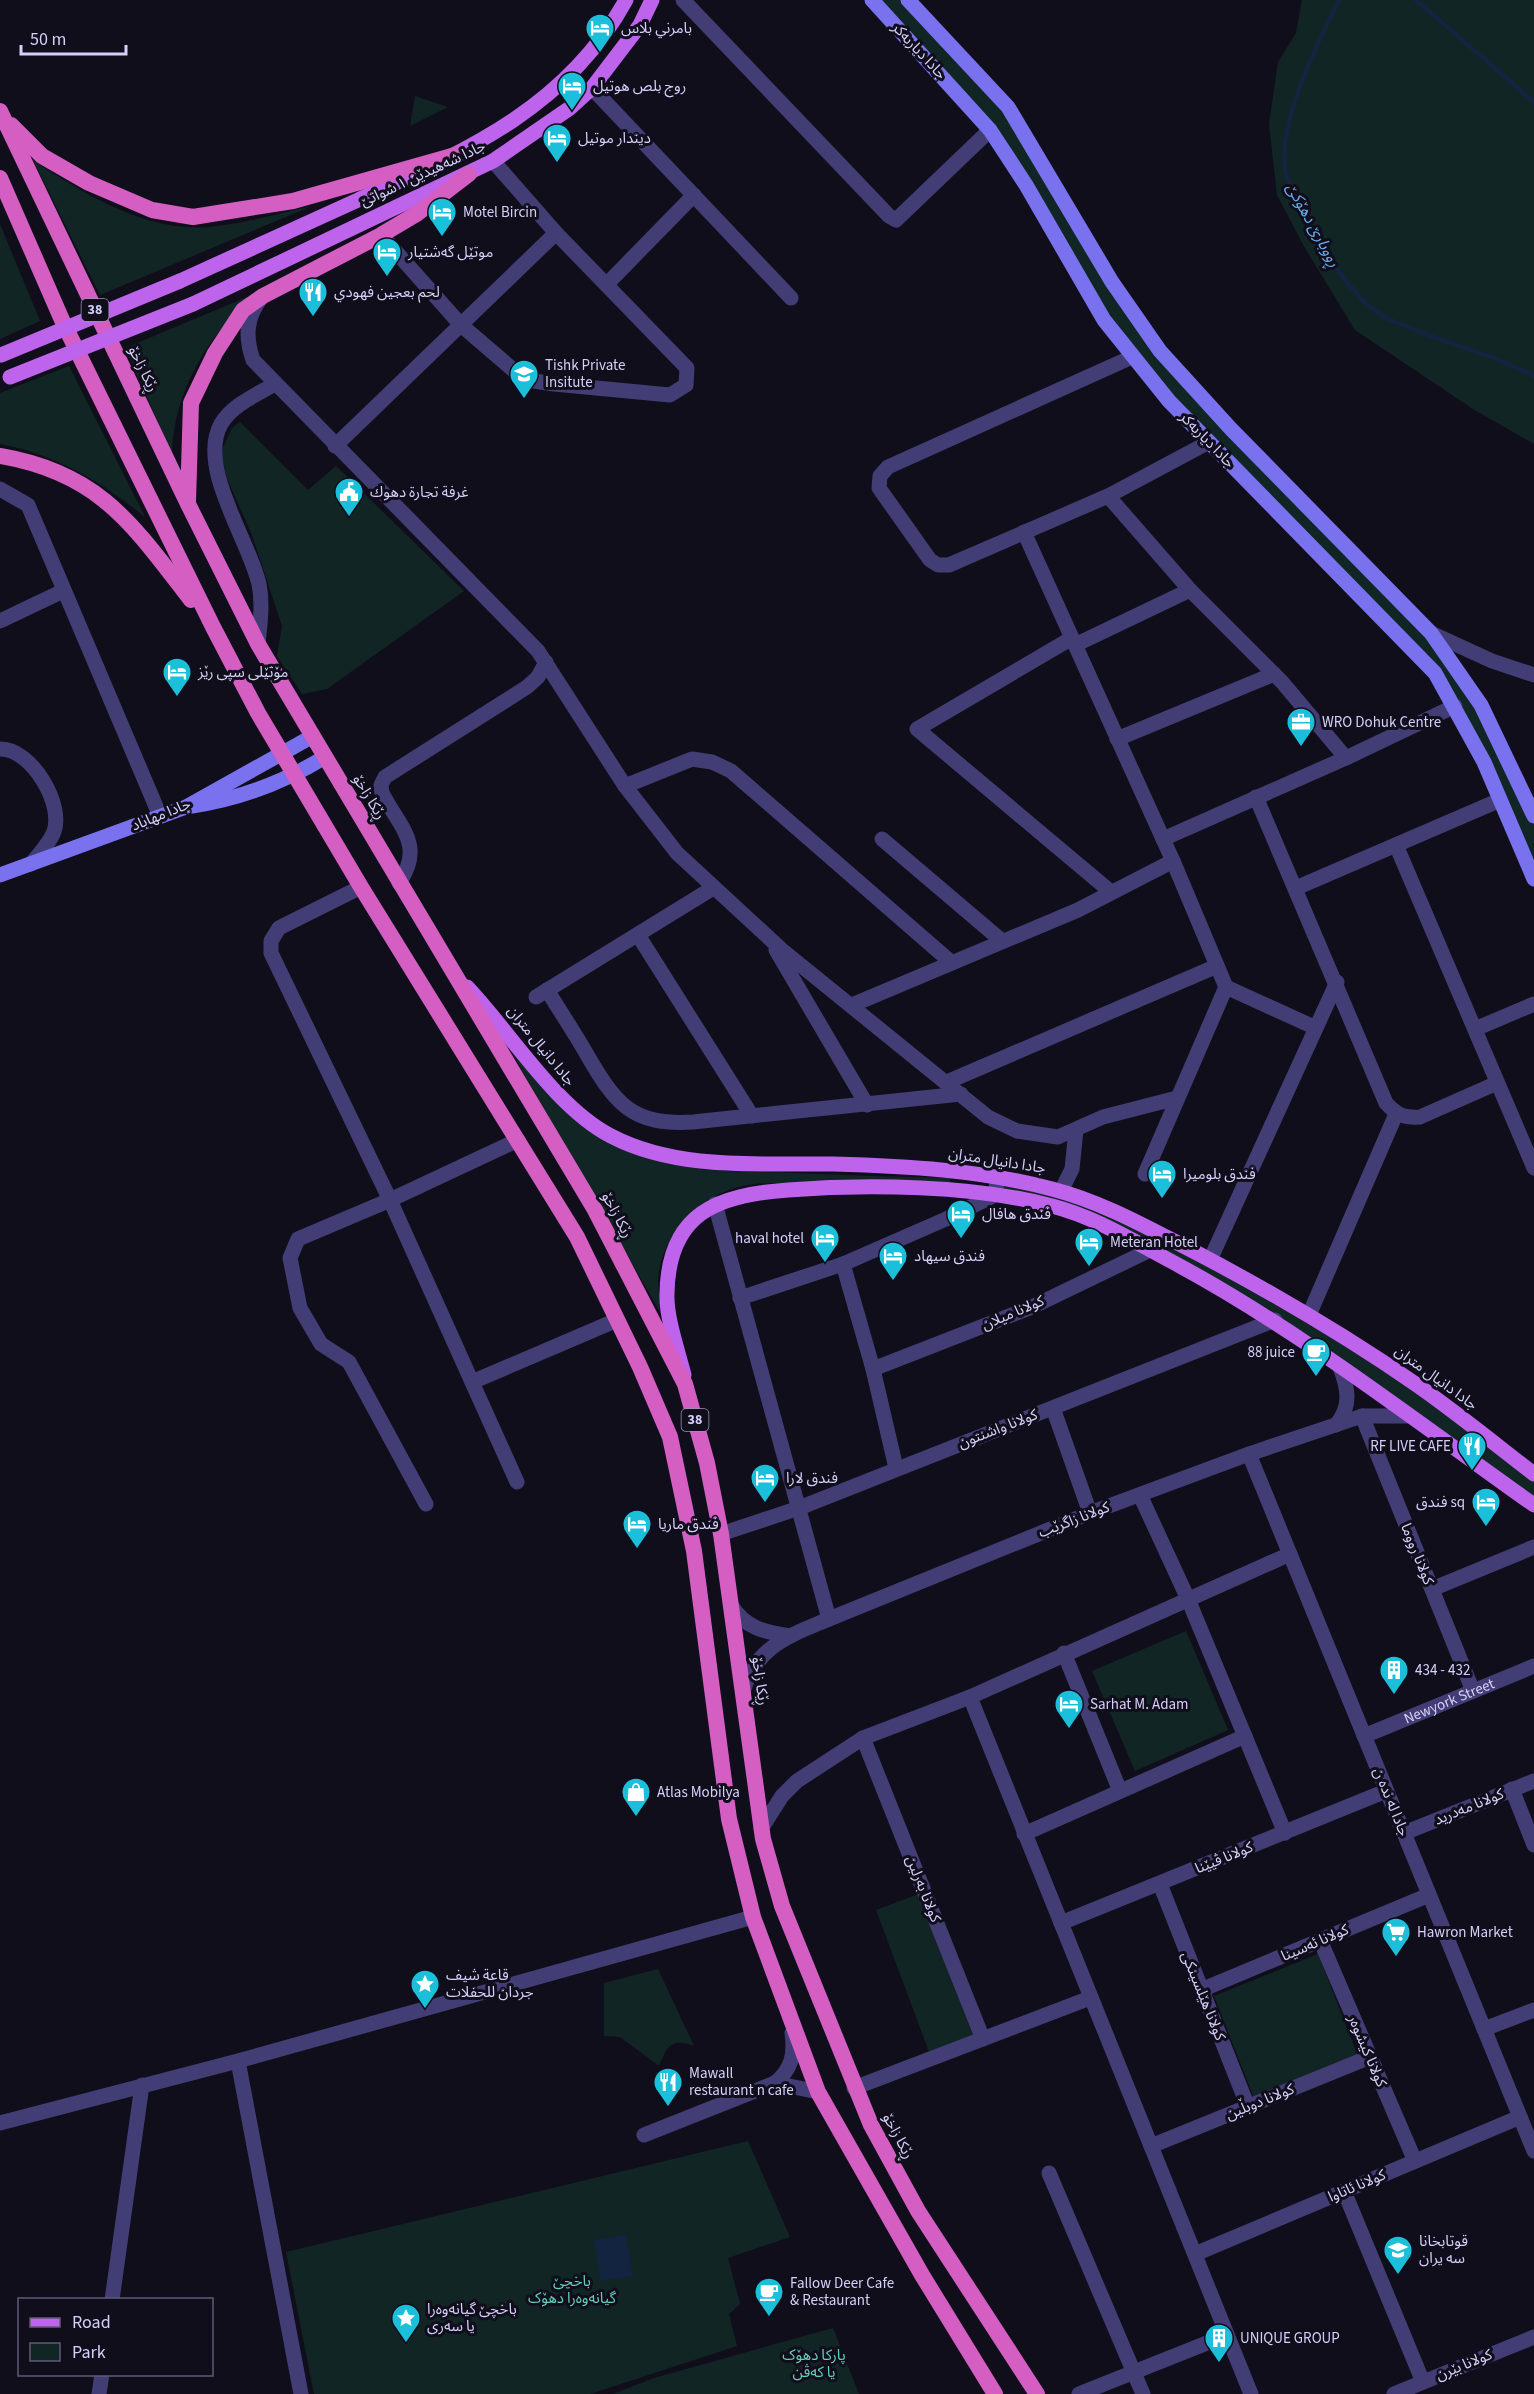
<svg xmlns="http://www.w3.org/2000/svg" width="1534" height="2394" font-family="'Source Sans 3','Noto Sans Arabic',sans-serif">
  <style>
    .green { fill: #122525 }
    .water { fill: #132440 }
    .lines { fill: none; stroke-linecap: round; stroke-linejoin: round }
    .stream { stroke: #132440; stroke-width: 4.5 }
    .minor { stroke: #423e75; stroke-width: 15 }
    .tertiary { stroke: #423e75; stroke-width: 15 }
    .secondary { stroke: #7971ee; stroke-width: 15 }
    .primary { stroke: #be63ec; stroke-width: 15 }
    .trunk { stroke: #d45ec2; stroke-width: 16 }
    .primary-bridge { stroke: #be63ec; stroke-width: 15 }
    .labels { text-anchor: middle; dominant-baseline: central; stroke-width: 6; stroke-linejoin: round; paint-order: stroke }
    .shield { fill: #110e1c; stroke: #9a95b7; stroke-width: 1.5 }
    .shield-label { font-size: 14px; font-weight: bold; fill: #d5cff9 }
    .poi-label { font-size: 15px; fill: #d5cff9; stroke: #110e1c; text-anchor: start }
    .street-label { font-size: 15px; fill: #d5cff9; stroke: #110e1c }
    .park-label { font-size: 15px; fill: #65cfb9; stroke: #110e1c }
    .water-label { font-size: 16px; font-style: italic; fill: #69abed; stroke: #110e1c }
  </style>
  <rect width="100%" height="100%" fill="#110e1c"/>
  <g class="green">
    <path d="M872 0H908L1008 107 1160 351 1431 633 1481 705 1534 816V879L1455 706 1132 357 1026 185Z"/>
    <path d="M1302 0H1534V444L1473 409 1355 330 1305 248 1277 195 1269 124 1278 62 1296 33Z"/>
    <path d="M415 96 448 107 410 126Z"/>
    <path d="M33 160C85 195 152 236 218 226 249 222 281 213 312 206L100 295Z"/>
    <path d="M0 224 40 321 0 339Z"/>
    <path d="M252 295C208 338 174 389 172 453L125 348Z"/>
    <path d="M69 366 145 517C102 482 55 454 0 444V393Z"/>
    <path d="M240 422 308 490 336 466 464 591 327 689 302 694 277 656 282 626 252 535 226 476 221 452 232 428Z"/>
    <path d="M512 1053C538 1082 563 1114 597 1135 657 1174 726 1171 794 1173 846 1175 897 1177 949 1178L951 1183C911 1183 871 1183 831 1183 806 1183 779 1182 754 1184 706 1190 668 1224 659 1271 656 1287 662 1305 665 1321Z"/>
    <path d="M1000 1179 1100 1208 1343 1339 1534 1477V1503L1465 1452 1111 1227 997 1193Z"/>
    <path d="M1186 1631 1228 1730 1135 1771 1092 1671Z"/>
    <path d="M924 1892 983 2039 931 2057 876 1910Z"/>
    <path d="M1318 1954 1358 2056 1254 2098 1214 1996Z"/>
    <path d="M658 1969 694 2046C670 2037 667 2047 659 2066L620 2037 604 2036V1983Z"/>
    <path d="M748 2141 790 2237 728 2258 740 2304 729 2314 737 2346 590 2394H314L286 2252Z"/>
    <path d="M833 2328 859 2394H613L654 2378Z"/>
  </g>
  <path class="water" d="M626 2235 633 2276 601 2281 594 2240Z"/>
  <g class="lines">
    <g class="stream">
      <path d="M1339 0C1318 42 1273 131 1287 177 1295 203 1312 231 1327 254 1342 277 1364 308 1389 319 1436 341 1488 352 1534 376"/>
      <path d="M1416 0 1534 102"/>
    </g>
    <g class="minor">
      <path d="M683 0 889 216 896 220 990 130"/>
      <path d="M592 88 791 298"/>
      <path d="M381 235 461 325 517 373 534 381 554 384 670 395 686 385 687 368 556 233 493 161"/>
      <path d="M607 284 694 195"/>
      <path d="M261 298C246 318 245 337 253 360L538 651 625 786 677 853 782 950 988 1117 1017 1131 1058 1137 1103 1117 1177 1098"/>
      <path d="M1132 357 888 467 880 476 879 488 930 560 938 565H949L1108 496 1209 442"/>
      <path d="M335 446 556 233"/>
      <path d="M0 489 28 505 160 816"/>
      <path d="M1108 496 1190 590 1282 682 1346 758"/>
      <path d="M1024 532 1173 861 1226 987 1316 1028"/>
      <path d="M0 621 63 591"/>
      <path d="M1431 633 1492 661 1534 675"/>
      <path d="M1072 638 917 729 1111 892"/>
      <path d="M258 644C260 624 263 604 259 584 249 540 197 467 221 424 232 405 256 395 275 384"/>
      <path d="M1075 645 1190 590"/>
      <path d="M1117 739 1274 674"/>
      <path d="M0 749C31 748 66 806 53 834 48 845 38 855 31 864"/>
      <path d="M625 786 692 759 712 762 731 771 952 963"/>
      <path d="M1256 797 1386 1103C1397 1115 1404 1118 1420 1117L1497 1083"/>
      <path d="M882 839 1002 941"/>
      <path d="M1163 839 1346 758 1455 706"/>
      <path d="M1396 845 1534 1168"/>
      <path d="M399 883C425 845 400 828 382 793L381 785 385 777 527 687 538 677 546 662"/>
      <path d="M361 887 279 928 271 941V953L390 1200 517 1482"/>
      <path d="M1296 888 1500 800"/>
      <path d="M638 935 752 1116"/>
      <path d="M776 950 867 1105"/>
      <path d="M547 990C560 1011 574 1032 586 1053 615 1103 631 1126 693 1122L961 1094"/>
      <path d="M536 997 713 888"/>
      <path d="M852 1005 1078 910 1173 861"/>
      <path d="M1475 1029 1534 1004"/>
      <path d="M947 1082 1217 966"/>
      <path d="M1145 1174 1226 987"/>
      <path d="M1061 1191 1072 1169 1076 1130"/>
      <path d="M715 1204 829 1619"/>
      <path d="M1210 1260 1337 982"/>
      <path d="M843 1264 873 1369 896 1468"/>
      <path d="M740 1298 843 1264 946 1219 995 1195 998 1177"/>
      <path d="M1309 1315 1396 1114"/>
      <path d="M873 1369 1032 1307 1150 1250"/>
      <path d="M472 1382 617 1320"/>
      <path d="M1053 1408 1090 1513"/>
      <path d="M1362 1416 1473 1691"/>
      <path d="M1140 1495 1188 1599 1285 1833"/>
      <path d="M426 1504 349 1362 321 1344 300 1308 290 1258 298 1239 390 1200 518 1140"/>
      <path d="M721 1534 799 1508 1275 1320"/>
      <path d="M1432 1589 1534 1547"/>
      <path d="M1064 1653 1120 1791"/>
      <path d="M970 1697 1251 2394"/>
      <path id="s1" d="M1364 1736 1534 1666"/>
      <path d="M863 1738 983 2039"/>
      <path d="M1512 1789 1534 1845"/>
      <path d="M761 1829 782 1796 797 1781 863 1738 970 1697 1290 1554"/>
      <path d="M1404 1833 1534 1781"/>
      <path d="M1024 1834 1245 1736"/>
      <path d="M1160 1884 1248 2107"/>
      <path d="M1061 1923 1386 1791"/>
      <path d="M1320 1940 1415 2161"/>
      <path d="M1201 1990 1429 1895"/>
      <path d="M1484 2029 1534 2010"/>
      <path d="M238 2061 301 2394"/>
      <path d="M775 2083 818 2092"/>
      <path d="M854 2088 1090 1998"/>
      <path d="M0 2123 238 2061 753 1917"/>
      <path d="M644 2135 775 2083C792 2069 795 2054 792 2033"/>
      <path d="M1151 2146 1370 2057"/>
      <path d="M1049 2173 1143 2394"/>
      <path d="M1344 2191 1423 2382"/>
      <path d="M1195 2254 1520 2117"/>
      <path d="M112 2300 142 2085"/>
      <path d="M99 2394 102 2374"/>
      <path d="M1079 2394 1227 2335"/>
      <path d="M1394 2394 1534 2337"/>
    </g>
    <g class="tertiary">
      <path d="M1336 1425C1352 1406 1348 1388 1340 1367"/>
      <path d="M1249 1454 1534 2151"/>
      <path d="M731 1605C745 1628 764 1632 790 1636"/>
      <path d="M743 1692C756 1646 789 1636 829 1619L1090 1513 1249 1454 1362 1416H1409"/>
    </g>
    <g class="secondary">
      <path d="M872 0 990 130 1026 185 1104 320 1169 401 1435 673 1484 762 1534 879"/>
      <path d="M908 0 1008 107 1112 282 1160 351 1231 429 1431 633 1481 705 1534 816"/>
      <path d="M192 806C239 799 284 782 325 757"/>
      <path d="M0 875 186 807 313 736"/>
    </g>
    <g class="primary">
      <path d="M180 281C239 254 299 227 358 200 464 152 567 108 626 0"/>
      <path d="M193 304 493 161 570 108 592 88 640 25 652 0"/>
      <path d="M467 987C510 1032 556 1108 611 1136 678 1171 760 1163 833 1164 906 1166 981 1170 1052 1189 1103 1202 1150 1229 1197 1253 1273 1293 1346 1336 1417 1385 1457 1413 1495 1444 1534 1474"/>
      <path d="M684 1375C678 1351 666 1317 667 1294 668 1213 717 1195 788 1190 866 1184 975 1185 1052 1206 1092 1216 1130 1239 1167 1259 1297 1328 1414 1420 1534 1505"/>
    </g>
    <g class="trunk">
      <path d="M0 111 188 504 258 644 595 1210 685 1384 707 1463 721 1534 763 1839 782 1906 871 2125 918 2211 1037 2394"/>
      <path d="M11 125 42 156 89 183 152 210 193 217 293 201 459 154"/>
      <path d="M0 178 62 320 213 627 258 713 361 887 577 1237 640 1367 670 1437 694 1551 729 1819 753 1917 818 2092 922 2275 995 2394"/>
      <path d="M0 456C100 473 133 525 191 600"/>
      <path d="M188 501 191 403 215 353 243 310 263 296 381 235 418 213 469 174"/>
    </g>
    <g class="primary-bridge">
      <path d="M1 355 180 281"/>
      <path d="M10 377 193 304"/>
    </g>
  </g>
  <defs>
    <g id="hotel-pin" transform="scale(1.5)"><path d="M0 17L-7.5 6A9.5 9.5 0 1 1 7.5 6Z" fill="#1bbfd9" stroke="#110e1c"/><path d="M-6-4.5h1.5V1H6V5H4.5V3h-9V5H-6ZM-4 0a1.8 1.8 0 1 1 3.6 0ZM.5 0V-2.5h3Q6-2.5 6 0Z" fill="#fff"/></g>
    <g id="restaurant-pin" transform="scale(1.5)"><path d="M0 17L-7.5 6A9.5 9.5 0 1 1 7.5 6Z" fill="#1bbfd9" stroke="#110e1c"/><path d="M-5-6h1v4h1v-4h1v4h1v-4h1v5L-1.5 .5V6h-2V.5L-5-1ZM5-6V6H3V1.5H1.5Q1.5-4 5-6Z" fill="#fff"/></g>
    <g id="university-pin" transform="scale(1.5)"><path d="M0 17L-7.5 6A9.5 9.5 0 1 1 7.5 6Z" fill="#1bbfd9" stroke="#110e1c"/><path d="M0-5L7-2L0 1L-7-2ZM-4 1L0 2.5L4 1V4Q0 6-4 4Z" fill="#fff"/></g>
    <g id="civic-pin" transform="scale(1.5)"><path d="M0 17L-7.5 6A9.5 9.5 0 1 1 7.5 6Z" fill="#1bbfd9" stroke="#110e1c"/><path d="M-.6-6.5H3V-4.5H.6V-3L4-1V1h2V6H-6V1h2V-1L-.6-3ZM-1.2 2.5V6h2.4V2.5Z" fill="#fff"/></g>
    <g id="office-pin" transform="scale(1.5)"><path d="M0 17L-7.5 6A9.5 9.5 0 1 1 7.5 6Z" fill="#1bbfd9" stroke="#110e1c"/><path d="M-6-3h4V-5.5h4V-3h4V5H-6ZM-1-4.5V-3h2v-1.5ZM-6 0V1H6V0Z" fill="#fff"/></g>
    <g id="cafe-pin" transform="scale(1.5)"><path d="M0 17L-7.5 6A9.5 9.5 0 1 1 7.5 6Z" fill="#1bbfd9" stroke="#110e1c"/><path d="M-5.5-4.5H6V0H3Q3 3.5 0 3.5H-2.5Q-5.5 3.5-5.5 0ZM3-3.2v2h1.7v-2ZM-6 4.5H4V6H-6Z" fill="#fff"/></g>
    <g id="building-pin" transform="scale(1.5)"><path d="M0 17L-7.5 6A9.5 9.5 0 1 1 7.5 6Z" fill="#1bbfd9" stroke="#110e1c"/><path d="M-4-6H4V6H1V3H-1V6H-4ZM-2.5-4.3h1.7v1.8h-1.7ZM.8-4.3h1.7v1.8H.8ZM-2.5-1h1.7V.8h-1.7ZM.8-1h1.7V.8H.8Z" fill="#fff"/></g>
    <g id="shop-pin" transform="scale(1.5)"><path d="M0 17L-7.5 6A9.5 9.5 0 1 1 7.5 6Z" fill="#1bbfd9" stroke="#110e1c"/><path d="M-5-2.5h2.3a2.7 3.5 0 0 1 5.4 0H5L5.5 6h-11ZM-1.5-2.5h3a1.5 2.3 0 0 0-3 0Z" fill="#fff"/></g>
    <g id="supermarket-pin" transform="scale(1.5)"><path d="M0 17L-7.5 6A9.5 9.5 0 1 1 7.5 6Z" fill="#1bbfd9" stroke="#110e1c"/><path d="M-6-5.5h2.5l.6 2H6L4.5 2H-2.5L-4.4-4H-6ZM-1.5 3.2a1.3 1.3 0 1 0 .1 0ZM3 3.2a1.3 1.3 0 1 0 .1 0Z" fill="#fff"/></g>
    <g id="sight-pin" transform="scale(1.5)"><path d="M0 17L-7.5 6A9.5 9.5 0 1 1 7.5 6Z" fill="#1bbfd9" stroke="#110e1c"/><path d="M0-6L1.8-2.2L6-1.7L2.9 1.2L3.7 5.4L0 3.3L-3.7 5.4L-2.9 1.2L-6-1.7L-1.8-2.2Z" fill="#fff"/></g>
    <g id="school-pin" transform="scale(1.5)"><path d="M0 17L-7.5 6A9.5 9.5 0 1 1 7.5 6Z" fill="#1bbfd9" stroke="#110e1c"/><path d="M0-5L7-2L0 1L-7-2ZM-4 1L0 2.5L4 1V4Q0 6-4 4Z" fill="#fff"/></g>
  </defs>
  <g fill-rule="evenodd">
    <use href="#hotel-pin" x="600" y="28"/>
    <use href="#hotel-pin" x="572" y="86"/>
    <use href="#hotel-pin" x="557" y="138"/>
    <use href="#hotel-pin" x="442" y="212"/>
    <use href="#hotel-pin" x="387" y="252"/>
    <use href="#restaurant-pin" x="313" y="292"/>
    <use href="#university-pin" x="524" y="374"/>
    <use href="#civic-pin" x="349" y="492"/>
    <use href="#hotel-pin" x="177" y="672"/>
    <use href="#office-pin" x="1301" y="722"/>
    <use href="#hotel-pin" x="1162" y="1174"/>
    <use href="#hotel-pin" x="961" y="1214"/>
    <use href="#hotel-pin" x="825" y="1238"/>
    <use href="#hotel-pin" x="1089" y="1242"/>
    <use href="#hotel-pin" x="893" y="1256"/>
    <use href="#cafe-pin" x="1316" y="1352"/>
    <use href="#restaurant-pin" x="1472" y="1446"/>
    <use href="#hotel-pin" x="765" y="1478"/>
    <use href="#hotel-pin" x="1486" y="1502"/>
    <use href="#hotel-pin" x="637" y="1524"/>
    <use href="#building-pin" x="1394" y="1670"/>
    <use href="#hotel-pin" x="1069" y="1704"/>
    <use href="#shop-pin" x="636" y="1792"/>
    <use href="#supermarket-pin" x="1396" y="1932"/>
    <use href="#sight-pin" x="425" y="1984"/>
    <use href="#restaurant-pin" x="668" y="2082"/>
    <use href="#school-pin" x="1398" y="2250"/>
    <use href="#cafe-pin" x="769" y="2292"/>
    <use href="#sight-pin" x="406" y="2318"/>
    <use href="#building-pin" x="1219" y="2338"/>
  </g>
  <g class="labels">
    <g class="shield">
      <rect x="81.5" y="299" width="27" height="22" rx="4.5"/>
      <rect x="681.5" y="1409" width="27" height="22" rx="4.5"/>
    </g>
    <g class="shield-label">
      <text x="95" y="310">38</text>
      <text x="695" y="1420">38</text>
    </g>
    <g class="poi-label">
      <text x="621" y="28">بامرني بلاس</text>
      <text x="593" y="86">روج بلص هوتيل</text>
      <text x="578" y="138">ديندار موتيل</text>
      <text x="463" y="212">Motel Bircin</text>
      <text x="408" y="252">موتێل گەشتیار</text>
      <text x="334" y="292">لحم بعجين فهودي</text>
      <text x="545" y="365">Tishk Private<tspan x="545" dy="17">Insitute</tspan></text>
      <text x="370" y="492">غرفة تجارة دهوك</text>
      <text x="198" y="672">مۆتێلی سپی رێز</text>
      <text x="1322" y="722">WRO Dohuk Centre</text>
      <text x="1183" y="1174">فندق بلوميرا</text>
      <text x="982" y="1214">فندق هافال</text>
      <text x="804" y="1238" text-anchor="end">haval hotel</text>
      <text x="1110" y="1242">Meteran Hotel</text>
      <text x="914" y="1256">فندق سيهاد</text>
      <text x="1295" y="1352" text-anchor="end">88 juice</text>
      <text x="1451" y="1446" text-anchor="end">RF LIVE CAFE</text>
      <text x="786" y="1478">فندق لارا</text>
      <text x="1465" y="1502" text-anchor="end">فندق sq</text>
      <text x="658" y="1524">فندق ماريا</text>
      <text x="1415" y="1670">434 - 432</text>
      <text x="1090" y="1704">Sarhat M. Adam</text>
      <text x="657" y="1792">Atlas Mobilya</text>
      <text x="1417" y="1932">Hawron Market</text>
      <text x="446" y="1975">قاعة شيف<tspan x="446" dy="17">جردان للحفلات</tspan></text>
      <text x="689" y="2073">Mawall<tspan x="689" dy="17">restaurant n cafe</tspan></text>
      <text x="1419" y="2241">قوتابخانا<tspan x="1419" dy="17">سه يران</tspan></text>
      <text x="790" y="2283">Fallow Deer Cafe<tspan x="790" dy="17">&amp; Restaurant</tspan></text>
      <text x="427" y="2309">باخچێ گیانەوەرا<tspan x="427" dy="17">یا سەری</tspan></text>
      <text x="1240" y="2338">UNIQUE GROUP</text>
    </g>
    <g class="street-label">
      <text transform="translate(919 51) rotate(47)">جادا دیاربه‌كر</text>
      <text transform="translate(423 174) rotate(-25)">جادا شەهیدێن ١ شواتێ</text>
      <text transform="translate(143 369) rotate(64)">ڕێکا زاخۆ</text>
      <text transform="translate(1207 440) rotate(46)">جادا دیاربه‌كر</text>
      <text transform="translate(369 797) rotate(59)">ڕێکا زاخۆ</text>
      <text transform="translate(161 815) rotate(-22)">جادا مهاباد</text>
      <text transform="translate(541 1046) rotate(51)">جادا دانيال متران</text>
      <text transform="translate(997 1161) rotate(9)">جادا دانيال متران</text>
      <text transform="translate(617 1215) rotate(62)">ڕێکا زاخۆ</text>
      <text transform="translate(1013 1313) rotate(-23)">كولانا ميلان</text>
      <text transform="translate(1436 1378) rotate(36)">جادا دانيال متران</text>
      <text transform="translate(998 1429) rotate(-21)">كولانا واشنتون</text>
      <text transform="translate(1074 1520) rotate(-21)">كولانا زاگرێب</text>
      <text transform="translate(1417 1554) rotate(68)">كولانا رووما</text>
      <text transform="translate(760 1681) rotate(82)">ڕێکا زاخۆ</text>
      <text stroke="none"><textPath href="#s1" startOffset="92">Newyork Street</textPath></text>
      <text transform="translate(1391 1802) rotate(68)">جادا له نده ن</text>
      <text transform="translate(1469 1807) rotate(-22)">كولانا مه‌درید</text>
      <text transform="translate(1224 1858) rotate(-22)">كولانا ڤیێنا</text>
      <text transform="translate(923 1889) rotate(68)">كولانا بەرلین</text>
      <text transform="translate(1315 1943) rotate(-23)">كولانا ئەسینا</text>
      <text transform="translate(1203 1996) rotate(68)">كولانا ھێلسینکی</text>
      <text transform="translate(1367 2051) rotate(67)">كولانا كیشوه‌ر</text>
      <text transform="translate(1260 2102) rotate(-22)">كولانا دوبڵین</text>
      <text transform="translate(898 2136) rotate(62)">ڕێکا زاخۆ</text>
      <text transform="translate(1357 2186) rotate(-23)">كولانا ئاتاوا</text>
      <text transform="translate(1464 2365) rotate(-22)">كولانا بێرن</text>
    </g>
    <g class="park-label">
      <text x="572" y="2281">باخچێ<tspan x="572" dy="17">گیانه‌وه‌را دهۆک</tspan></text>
      <text x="814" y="2355">پاركا دهۆک<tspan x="814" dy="17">يا كەڤن</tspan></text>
    </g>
    <g class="water-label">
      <text transform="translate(1313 225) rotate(61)">ڕووبارێ دهۆكێ</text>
    </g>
  </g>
  <rect x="18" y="2298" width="195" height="78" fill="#110e1c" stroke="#5f5b74" stroke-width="1.5"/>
  <rect x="30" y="2318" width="30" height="9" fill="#be63ec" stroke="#5f5b74" stroke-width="1.5"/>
  <text x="72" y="2328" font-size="18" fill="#d5cff9">Road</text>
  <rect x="30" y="2343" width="30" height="18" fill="#122525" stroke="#5f5b74" stroke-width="1.5"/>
  <text x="72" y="2358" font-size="18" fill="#d5cff9">Park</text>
  <path d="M21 45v9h105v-9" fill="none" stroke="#d5cff9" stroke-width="3"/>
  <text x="30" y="45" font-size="18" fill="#d5cff9" stroke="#110e1c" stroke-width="4.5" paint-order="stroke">50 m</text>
</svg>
